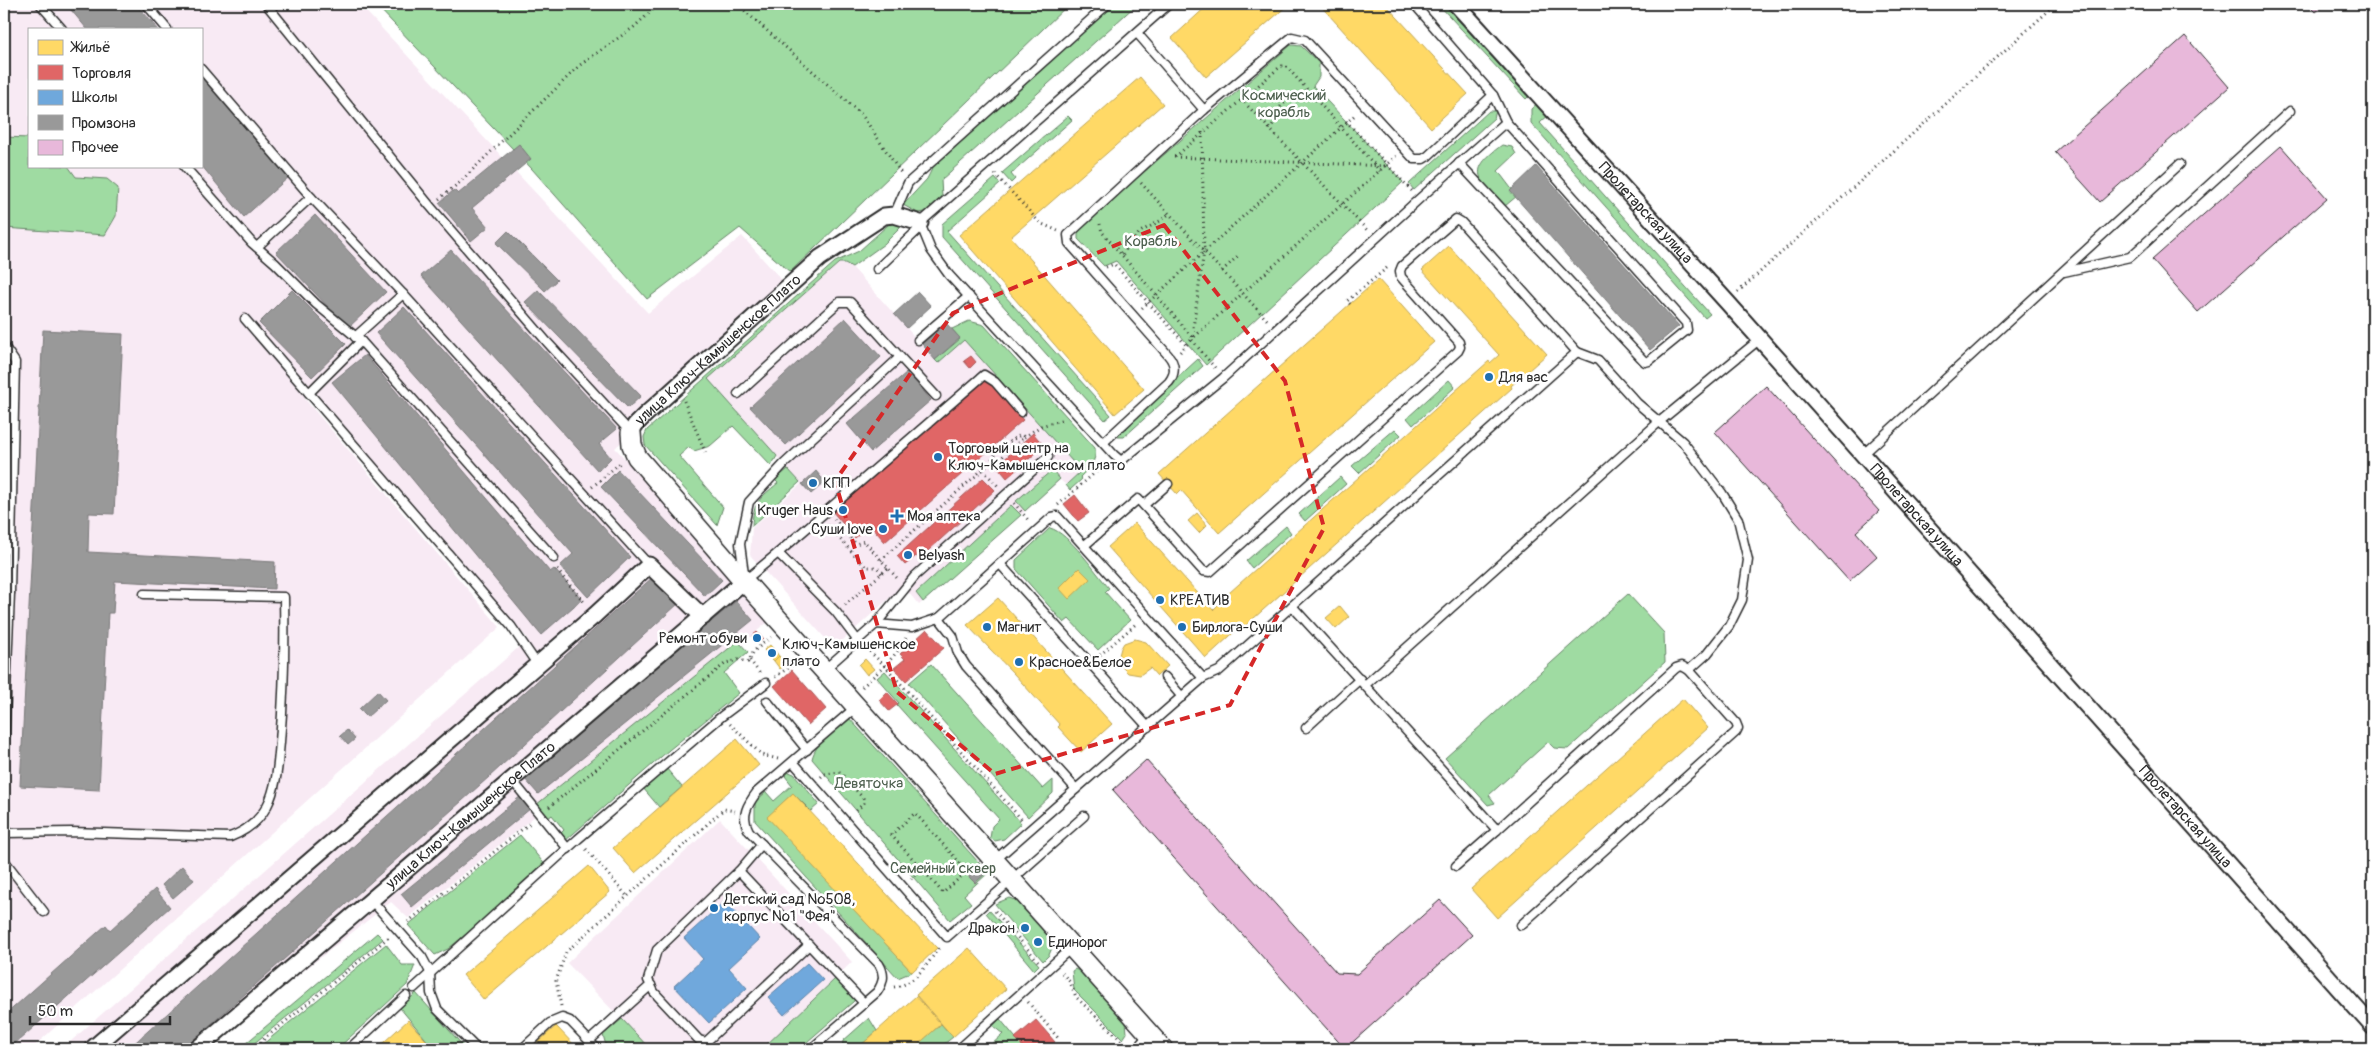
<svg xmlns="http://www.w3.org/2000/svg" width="2377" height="1053" font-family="Pangolin,sans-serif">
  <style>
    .built { fill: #f8eaf4; fill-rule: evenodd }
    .green { fill: #9fdba2; stroke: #658366 }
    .homes { fill: #ffd966; stroke: #bfa554 }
    .shops { fill: #e06666; stroke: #aa5454 }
    .schools { fill: #6fa8dc; stroke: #5b82a7 }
    .industry { fill: #999; stroke: #787878 }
    .building { fill: #e8b8da; stroke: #2b2b2b }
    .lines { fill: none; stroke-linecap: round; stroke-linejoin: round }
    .service-casing { stroke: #2b2b2b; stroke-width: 11 }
    .minor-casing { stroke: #2b2b2b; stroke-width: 19 }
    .tertiary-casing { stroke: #2b2b2b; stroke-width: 22 }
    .path { stroke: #2b2b2b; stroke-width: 3; stroke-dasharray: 1 4; stroke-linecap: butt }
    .service { stroke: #fff; stroke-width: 8 }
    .minor { stroke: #fff; stroke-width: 15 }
    .tertiary { stroke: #fff; stroke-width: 19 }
    .marked { fill: none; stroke: #d62828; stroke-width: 4; stroke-dasharray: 10 6; stroke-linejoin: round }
    .poi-dot { fill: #1f6fb2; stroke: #fff; stroke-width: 2 }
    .labels { text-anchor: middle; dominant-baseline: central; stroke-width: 5; stroke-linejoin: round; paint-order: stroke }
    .park-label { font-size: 15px; fill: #4e604f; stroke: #fff }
    .street-label { font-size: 15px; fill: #2b2b2b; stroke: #fff }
    .poi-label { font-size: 15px; fill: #2b2b2b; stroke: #fff; text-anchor: start }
  </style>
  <rect width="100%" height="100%" fill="#fff"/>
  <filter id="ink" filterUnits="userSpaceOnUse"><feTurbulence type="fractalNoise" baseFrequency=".02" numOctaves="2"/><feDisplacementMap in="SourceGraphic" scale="10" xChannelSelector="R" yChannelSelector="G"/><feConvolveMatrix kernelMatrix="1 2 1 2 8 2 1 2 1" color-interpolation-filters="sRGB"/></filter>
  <g filter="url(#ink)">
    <g class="built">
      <path d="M4 4H359L648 313 742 236 790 289 615 448 777 618 764 625 747 640 726 663 408 918 391 902 204 1049H62L528 639 309 394 304 398 500 627 31 1049H4ZM29 29H201V166H29Z"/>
      <path d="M839 263H845L852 267 938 363 964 340 1081 471 1066 485 1060 480 919 605 903 586 834 648 750 555 752 528 801 484 708 379Z"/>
      <path d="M720 819 852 962 762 1049H650L567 963Z"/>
    </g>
    <g class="green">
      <path d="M375 4H1069L790 272 740 228 647 299 532 169Z"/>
      <path d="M1115 4H1141L1136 5 1115 24 941 180 942 197 926 212 918 213 903 205 927 179 933 167Z"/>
      <path d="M1438 4H1451L1533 92 1526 99Z"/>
      <path d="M1291 45 1301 46 1319 63V77L1313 86 1403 182 1206 365 1116 261 1104 266 1078 239V229Z"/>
      <path d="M1542 99 1553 111 1540 123 1710 314 1705 318 1531 123V109Z"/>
      <path d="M1489 111H1496L1494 118 1414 190 1409 184Z"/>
      <path d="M1068 116 1072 120 1011 174 1015 179 1011 183 1002 173Z"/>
      <path d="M4 137 29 138V166H68L76 177 107 179 118 188 116 216 105 235 4 228Z"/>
      <path d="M1502 145 1512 147 1516 154 1498 171 1517 196 1505 206C1479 179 1465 172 1502 145Z"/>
      <path d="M995 178 1000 184 947 231 1111 415 1105 420 942 237V224Z"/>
      <path d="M896 222 901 227 884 244 852 267 845 263H839L708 379 777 456 771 466 733 426 710 446 694 451 689 447 679 456 723 507 717 525 645 445 644 437 647 430 835 262 859 251 889 224Z"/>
      <path d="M969 321 984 325 1095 448C1097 462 1089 468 1080 477L1082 479 1070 490 1066 485 1081 471 964 340 938 363 935 360 960 339 952 329Z"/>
      <path d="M1198 359 1203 366 1124 437H1118L1117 433Z"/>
      <path d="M1449 380 1455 387 1413 425 1407 418Z"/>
      <path d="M1395 429 1401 435 1359 473 1352 466Z"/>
      <path d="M788 469 800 482 752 526C753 502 760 498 778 483L775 480Z"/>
      <path d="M1052 470 1060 479 1025 511 1016 501Z"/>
      <path d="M1340 477 1346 484 1305 521 1299 514Z"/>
      <path d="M1011 505 1021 515 923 602 916 593Z"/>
      <path d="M1286 526 1291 533 1252 568 1246 561Z"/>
      <path d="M1050 528C1069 533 1096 573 1109 588L1105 592 1130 620 1098 650 1069 619 1064 623 1016 569V560Z"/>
      <path d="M1628 594 1664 633 1665 662 1568 749 1554 748 1548 742 1489 795 1495 803 1488 805 1445 758Z"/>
      <path d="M738 641 748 652 724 673 739 693 669 750 565 841 560 834 564 830 552 815 547 819 536 805Z"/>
      <path d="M931 664 1043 789 1053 780V793L1028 817 909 683Z"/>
      <path d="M885 671 1021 823 1004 839 995 841 990 838 992 826 999 819 897 705 899 703 877 678Z"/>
      <path d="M849 718 988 873 964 895 971 903 950 920 812 759C816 741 836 729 849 718Z"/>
      <path d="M666 768 682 787 659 807 643 788Z"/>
      <path d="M789 772 794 774 819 804 811 811 793 793 768 817 912 972 898 978 755 821V802L766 792 774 801 792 785 785 776Z"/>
      <path d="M520 835 547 867 448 949 435 955 408 925Z"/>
      <path d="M1009 898 1018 901 1054 943 1049 955 1043 961 995 904Z"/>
      <path d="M989 910 1039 965 1034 970 986 913Z"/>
      <path d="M377 933 383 939 247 1049H239Z"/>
      <path d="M386 944 402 965H415L407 985 337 1049H257Z"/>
      <path d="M1075 969 1085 974 1126 1022 1127 1033 1123 1039 1074 990 1072 971Z"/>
      <path d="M836 978 855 997 854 1001 799 1049H762Z"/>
      <path d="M416 993 465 1048 464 1049H434L400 1008Z"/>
      <path d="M869 1018 877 1031 857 1049H842L843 1041Z"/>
      <path d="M622 1019 650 1049H607L603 1035Z"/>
      <path d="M1000 1019 1025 1049H991L989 1047 1003 1034 993 1026Z"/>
      <path d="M941 1024 953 1037 938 1049H912Z"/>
    </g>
    <g class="homes">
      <path d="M1209 4H1289L1206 77 1172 38Z"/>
      <path d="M1319 4H1385L1468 94 1431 128Z"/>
      <path d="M1140 77 1163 104 1011 237 1144 389 1115 414 959 235Z"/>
      <path d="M1449 246 1547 354 1511 386 1512 388 1244 627 1242 625 1206 658 1108 547 1135 523 1213 610 1221 602 1220 601 1462 385 1489 361 1490 363 1499 355 1422 270Z"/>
      <path d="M1378 279 1434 342 1219 533 1181 490 1177 494 1159 474Z"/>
      <path d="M1197 513 1207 525 1199 533 1188 521Z"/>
      <path d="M1079 568 1090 579 1069 599 1059 588Z"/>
      <path d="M998 598 1112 724 1081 752 1058 727 1060 725 1014 674 967 625Z"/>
      <path d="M1340 606 1349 617 1336 629 1326 618Z"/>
      <path d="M1135 639 1146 642 1168 666 1157 676 1150 668 1140 675 1128 673 1120 665 1118 659 1121 648 1124 643Z"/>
      <path d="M770 645 779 656 774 661 764 650Z"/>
      <path d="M779 656 786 664 780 669 774 661Z"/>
      <path d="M865 659 874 669 867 675 859 665Z"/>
      <path d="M1683 699 1708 728 1497 918 1471 889Z"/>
      <path d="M737 739 759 765 635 873 613 848Z"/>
      <path d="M793 793 937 948 912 972 767 817Z"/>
      <path d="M589 866 610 892 484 1000 463 975Z"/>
      <path d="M969 948 1006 989 953 1037 916 995Z"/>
      <path d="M916 996 941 1024 913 1049H857Z"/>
      <path d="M408 1020 434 1049H375L384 1042Z"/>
      <path d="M556 1026 578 1049H530Z"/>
    </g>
    <g class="shops">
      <path d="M971 356 976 362 970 368 964 361Z"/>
      <path d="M985 377 1023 420 885 542 870 525 855 538 832 511Z"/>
      <path d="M1033 433 1044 446 1007 478 997 466Z"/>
      <path d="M983 478 995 490 919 559 916 556 905 565 897 556Z"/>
      <path d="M1075 495 1089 513 1078 521 1064 504Z"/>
      <path d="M927 629 944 648 906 681 894 668 905 659 900 654Z"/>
      <path d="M757 632 763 639 757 643 752 636Z"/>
      <path d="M792 670 826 709 808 725 774 686Z"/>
      <path d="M887 692 898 704 889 711 879 700Z"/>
      <path d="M1036 1020 1055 1042 1046 1049H1025L1015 1038Z"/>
    </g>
    <g class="schools">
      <path d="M725 901 760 939 729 968 747 988 709 1023 674 986 703 959 684 938Z"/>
      <path d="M807 963 823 980 784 1015 768 997Z"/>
    </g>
    <g class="industry">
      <path d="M66 4H136L158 29H87Z"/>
      <path d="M201 77 290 176 244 217 201 165Z"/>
      <path d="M519 144 531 159 472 208 488 227 471 241 439 203 454 190 458 194Z"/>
      <path d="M1536 166 1679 326 1650 350 1510 191Z"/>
      <path d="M315 215 386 292 348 328 276 252Z"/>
      <path d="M508 231 557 280 545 291 496 243Z"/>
      <path d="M451 250 617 429 599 444 611 458 598 471 421 276Z"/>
      <path d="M292 290 346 344 312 377 259 323Z"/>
      <path d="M538 290 641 396 628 408 525 302Z"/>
      <path d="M918 292 931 306 907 328 894 314Z"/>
      <path d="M404 307 630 557 588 597 560 566 573 554 376 333Z"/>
      <path d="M845 318 881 357 786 445 750 407Z"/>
      <path d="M946 323 960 338 935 360 922 344Z"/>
      <path d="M43 330 123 334 114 514 89 513 88 552 275 562 274 589 115 581 113 613H108L99 790 20 786Z"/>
      <path d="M365 355 550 572 554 569 582 599 541 635 332 382Z"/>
      <path d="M907 372 931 400 871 452 847 424Z"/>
      <path d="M618 470 722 580 705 596 601 487Z"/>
      <path d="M816 471 825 482 811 494 802 484Z"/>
      <path d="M654 576 679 603 489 777 183 1049H128Z"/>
      <path d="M736 601 753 620 538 794 524 778Z"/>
      <path d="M378 691 386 700 367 717 359 709Z"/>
      <path d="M347 730 355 739 348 745 340 736Z"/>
      <path d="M521 796 531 808 412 907 401 894Z"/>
      <path d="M980 864 987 872 975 883 967 875Z"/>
      <path d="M182 866 194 880 173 898 162 885Z"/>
      <path d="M155 889 170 907 9 1049H4V1016L106 925 110 930Z"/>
    </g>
    <g class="building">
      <path d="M2308 4H2326L2316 12Z"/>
      <path d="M2185 36 2229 87 2100 202 2055 152Z"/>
      <path d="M2281 146 2327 198 2198 312 2152 260Z"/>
      <path d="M1766 386 1879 511 1856 532 1877 556 1849 581 1715 432Z"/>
      <path d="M1146 760 1337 973 1357 974 1440 900 1472 935 1345 1049 1113 790Z"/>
    </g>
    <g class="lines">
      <g class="service-casing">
        <g id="service">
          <path d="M40 4 62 29"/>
          <path d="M146 4 167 29"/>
          <path d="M266 4 430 206 547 342 631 433"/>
          <path d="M1169 4 920 223 931 250 949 275 1114 455 1121 461 1223 378 1419 199 1506 122"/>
          <path d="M1414 4 1493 95"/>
          <path d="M1137 33 1204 110"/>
          <path d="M201 69 311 197 403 294 649 565"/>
          <path d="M184 166 252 243 275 263 316 304 361 341 554 558"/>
          <path d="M894 215 908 183 1108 4"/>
          <path d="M257 247 311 197"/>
          <path d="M877 269 921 227"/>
          <path d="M2064 272 2130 257 2290 111"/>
          <path d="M245 319 309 393"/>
          <path d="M355 337 403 294"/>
          <path d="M918 340 969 296"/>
          <path d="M361 341 309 393 511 626 537 664"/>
          <path d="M4 346 15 362 10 593 4 599"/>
          <path d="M1577 352 1598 360 1637 403 1683 442 1722 493 1738 519 1748 560 1742 600 1729 626 1707 654 1689 670"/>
          <path d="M900 357 936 396"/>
          <path d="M738 394 839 302H850L900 357 784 464 749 502 740 544 744 574"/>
          <path d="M1104 442 1169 382C1176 373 1175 363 1168 355L1069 243 1068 235 1204 110 1292 37 1305 40 1414 159H1423L1428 156 1493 95 1506 122 1686 323 1687 330 1649 361 1645 362 1459 163"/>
          <path d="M1869 449 2180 164"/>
          <path d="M1144 505 1168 484"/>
          <path d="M778 553 984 375 995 382 1021 412"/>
          <path d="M1000 564 1148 727"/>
          <path d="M744 581 778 553 836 612 858 641"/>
          <path d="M1292 606 1497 830 1456 866"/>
          <path d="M939 618 953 636 958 653 966 666 1076 789 994 861"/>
          <path d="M876 624 915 576 1048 457"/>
          <path d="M824 670 876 624 912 627 939 618 1052 517 1057 516 1203 678"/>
          <path d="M1165 677 1182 697"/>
          <path d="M1365 685 1659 422 1760 339"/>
          <path d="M767 701 807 750"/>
          <path d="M1306 728 1360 679"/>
          <path d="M4 744 10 593"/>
          <path d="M793 762 947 937 1084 816"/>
          <path d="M512 780 568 849"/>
          <path d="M1076 789 1203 678 1219 671 1577 352 1461 222 1456 219 1402 266 1400 271 1401 277 1459 342 1460 347 1458 351 1210 572 1203 571 1138 499 1085 545"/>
          <path d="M1497 830 1676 668 1682 666 1689 670 1736 723 1738 728 1736 732 1521 925"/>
          <path d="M4 833 71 832 230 837C246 831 259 821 267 806 277 787 278 763 280 742 284 694 285 646 284 597L144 594"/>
          <path d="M762 844 739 871 657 950 648 980 654 992 699 1040 706 1042 809 945"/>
          <path d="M4 860 44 912"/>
          <path d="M739 871 864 1003"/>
          <path d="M372 901 422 957 430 972 431 993 437 1009 477 1049"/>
          <path d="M414 988 578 839 722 716 766 683"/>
          <path d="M589 1041 651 985"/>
          <path d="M349 1049 406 996"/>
          <path d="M522 1049 550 1023 562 1018 570 1021 597 1049"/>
          <path d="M811 1049 877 992C884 982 885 974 879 964L749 831C740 816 748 804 757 792L856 707"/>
          <path d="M959 1049 1071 948"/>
          <path d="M1136 1049 1149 1034"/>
        </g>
      </g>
      <g class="minor-casing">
        <g id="minor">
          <path id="s1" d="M1456 4 1727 302 2373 1027"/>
          <path id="s2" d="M631 433 635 425 645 415 820 258 884 216 894 215 920 223"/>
          <path d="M92 1049 595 615 649 565 703 617"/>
          <path id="s3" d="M197 1049 744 581"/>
        </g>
      </g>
      <g class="tertiary-casing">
        <path id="tertiary" d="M631 433 632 445 637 457 744 581 1163 1049"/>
      </g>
      <g class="path">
        <path d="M737 4 862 115 901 173"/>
        <path d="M1241 99 1368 231"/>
        <path d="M1346 121 1412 191"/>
        <path d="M1269 129C1278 120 1277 109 1283 104 1290 99 1302 98 1310 93"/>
        <path d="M1174 157 1385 166"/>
        <path d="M1175 157 1281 66H1286L1380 171"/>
        <path d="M995 174 1040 223 1058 231"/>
        <path d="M1141 183 1269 322"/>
        <path d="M439 199 459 183 580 65 634 27 659 4"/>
        <path d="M1100 224 1102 232 1193 338 1396 156"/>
        <path d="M1122 254 1140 232 1160 221 1169 214"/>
        <path d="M1106 267 1114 264 1186 345"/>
        <path d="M1222 271 1238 256"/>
        <path d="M1738 292 2056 4"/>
        <path d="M1350 304 1347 301 1388 267"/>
        <path d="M1142 308 1356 114"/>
        <path d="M1192 340 1215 368"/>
        <path d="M1180 352 1193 338V328L1204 251 1202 132"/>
        <path d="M684 401 706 454"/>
        <path d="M1024 437 1041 426 1064 419"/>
        <path d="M983 470 998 486"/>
        <path d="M592 487 620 463"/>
        <path d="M1014 503 1029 521"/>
        <path d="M1058 505 1106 463"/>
        <path d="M834 519 856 544 864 541 897 578"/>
        <path d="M827 525 866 567H877L882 574"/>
        <path d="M881 560 990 463C994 452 1010 440 1021 435L1024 437 997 462 990 463"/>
        <path d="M557 570 585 603"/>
        <path d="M845 605 888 568"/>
        <path d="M866 648 885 666 1023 821"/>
        <path d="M1100 655 1137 623"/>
        <path d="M750 660 760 674"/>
        <path d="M775 677 794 664"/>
        <path d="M862 687C878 672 895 658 906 638"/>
        <path d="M730 724 762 755 778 759"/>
        <path d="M821 777 824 774 840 772 863 798 864 803 854 813"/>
        <path d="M549 807 726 663 738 660 748 662 754 651 771 637"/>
        <path d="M586 849 627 896"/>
        <path d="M911 879 922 869 891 835 915 813 967 871 943 893 922 869"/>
        <path d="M995 911 1038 961"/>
        <path d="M408 922 531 822"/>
        <path d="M1062 973 1070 982 1076 997 1125 1044"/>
        <path d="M894 987C915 985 929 962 940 946"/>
        <path d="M1028 1002 1058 1038"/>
        <path d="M561 1006 556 981 566 952 724 809 735 811"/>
        <path d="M252 1049 389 937"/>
      </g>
      <use href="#service" class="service"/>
      <use href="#minor" class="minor"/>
      <use href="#tertiary" class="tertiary"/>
    </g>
  </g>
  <path class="marked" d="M1164 225 1285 381 1324 528 1230 705 995 774 897 692 835 481 953 313Z"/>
  <g class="poi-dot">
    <circle cx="1489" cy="377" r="5"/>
    <circle cx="938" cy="457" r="5"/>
    <circle cx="813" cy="483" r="5"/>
    <circle cx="843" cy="510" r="5"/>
    <path d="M894.5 508.5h5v5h5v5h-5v5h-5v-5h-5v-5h5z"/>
    <circle cx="883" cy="529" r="5"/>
    <circle cx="908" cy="555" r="5"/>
    <circle cx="1160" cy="600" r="5"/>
    <circle cx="987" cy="627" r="5"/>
    <circle cx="1182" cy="627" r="5"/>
    <circle cx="757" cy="638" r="5"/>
    <circle cx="772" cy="653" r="5"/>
    <circle cx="1019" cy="662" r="5"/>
    <circle cx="714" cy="908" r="5"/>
    <circle cx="1025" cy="928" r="5"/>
    <circle cx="1038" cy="942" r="5"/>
  </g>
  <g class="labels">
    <g class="park-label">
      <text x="1284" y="95">Космический<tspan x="1284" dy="17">корабль</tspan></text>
      <text x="1151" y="241">Корабль</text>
      <text x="869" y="783">Девяточка</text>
      <text x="943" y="868">Семейный сквер</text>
    </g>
    <g class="street-label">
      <text stroke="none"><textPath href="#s1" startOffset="282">Пролетарская улица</textPath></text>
      <text stroke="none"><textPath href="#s2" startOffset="121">улица Ключ-Камышенское Плато</textPath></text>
      <text stroke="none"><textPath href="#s1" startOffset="688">Пролетарская улица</textPath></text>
      <text stroke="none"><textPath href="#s3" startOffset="360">улица Ключ-Камышенское Плато</textPath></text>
      <text stroke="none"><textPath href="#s1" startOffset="1092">Пролетарская улица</textPath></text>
    </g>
    <g class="poi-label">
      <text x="1499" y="377">Для вас</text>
      <text x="948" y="448">Торговый центр на<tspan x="948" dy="17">Ключ-Камышенском плато</tspan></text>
      <text x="823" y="483">КПП</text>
      <text x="833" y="510" text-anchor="end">Kruger Haus</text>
      <text x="907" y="516">Моя аптека</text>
      <text x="873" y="529" text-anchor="end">Суши love</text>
      <text x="918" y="555">Belyash</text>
      <text x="1170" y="600">КРЕАТИВ</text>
      <text x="997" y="627">Магнит</text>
      <text x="1192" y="627">Бирлога-Суши</text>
      <text x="747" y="638" text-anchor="end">Ремонт обуви</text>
      <text x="782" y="644">Ключ-Камышенское<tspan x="782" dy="17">плато</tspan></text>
      <text x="1029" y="662">Красное&amp;Белое</text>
      <text x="724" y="899">Детский сад №508,<tspan x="724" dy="17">корпус №1 "Фея"</tspan></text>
      <text x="1015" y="928" text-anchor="end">Дракон</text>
      <text x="1048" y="942">Единорог</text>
    </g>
  </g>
  <rect width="2377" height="1053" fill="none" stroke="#fff" stroke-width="20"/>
  <rect x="10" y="10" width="2357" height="1033" fill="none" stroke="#2b2b2b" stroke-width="2" filter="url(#ink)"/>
  <rect x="28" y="28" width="175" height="140" fill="#ffffff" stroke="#aaaaaa"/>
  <rect x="38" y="40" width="25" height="15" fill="#ffd966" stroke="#aaaaaa"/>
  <text x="72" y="52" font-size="15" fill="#2b2b2b">Жильё</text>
  <rect x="38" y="65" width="25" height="15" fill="#e06666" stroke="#aaaaaa"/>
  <text x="72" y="78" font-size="15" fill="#2b2b2b">Торговля</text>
  <rect x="38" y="90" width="25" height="15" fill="#6fa8dc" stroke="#aaaaaa"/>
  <text x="72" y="102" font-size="15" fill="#2b2b2b">Школы</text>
  <rect x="38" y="115" width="25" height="15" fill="#999999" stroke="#aaaaaa"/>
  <text x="72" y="128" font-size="15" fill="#2b2b2b">Промзона</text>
  <rect x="38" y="140" width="25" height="15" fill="#e8b8da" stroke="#aaaaaa"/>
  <text x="72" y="152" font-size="15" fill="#2b2b2b">Прочее</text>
  <path d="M30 1016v8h140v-8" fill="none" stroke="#2b2b2b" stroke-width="2.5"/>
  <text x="38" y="1016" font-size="15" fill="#2b2b2b" stroke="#ffffff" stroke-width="4" paint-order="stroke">50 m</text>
</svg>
